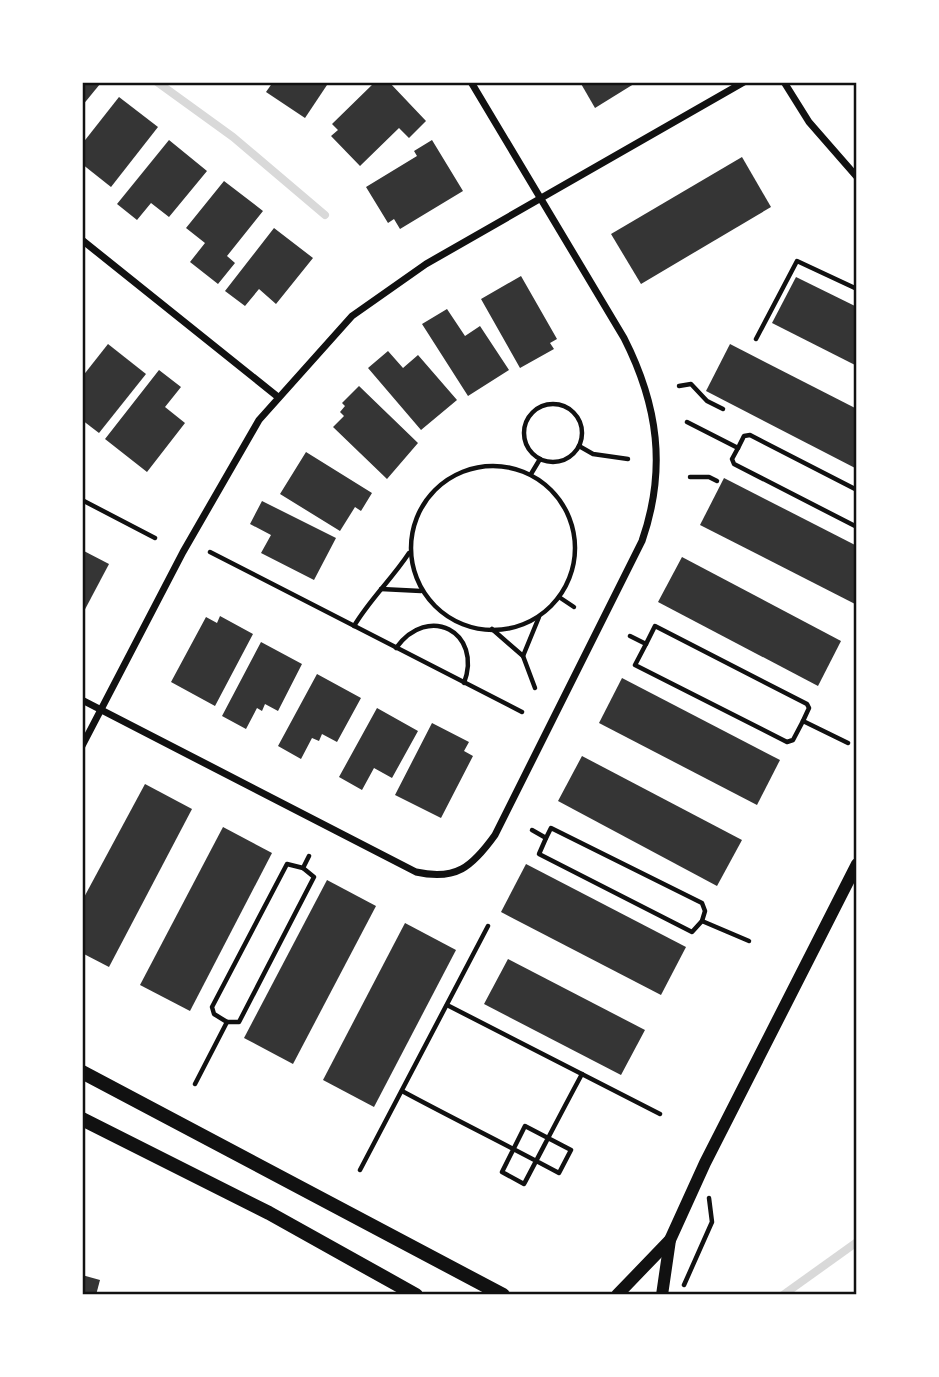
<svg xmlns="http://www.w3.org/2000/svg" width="939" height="1377" font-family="'Space Grotesk',sans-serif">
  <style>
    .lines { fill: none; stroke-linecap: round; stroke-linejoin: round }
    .stream { stroke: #d9d9d9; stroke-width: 8 }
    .building { fill: #353535 }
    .path { stroke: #111; stroke-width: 4.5 }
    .minor { stroke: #111; stroke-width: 7 }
    .tertiary { stroke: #111; stroke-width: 12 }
    .secondary { stroke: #111; stroke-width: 14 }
    .neatline { fill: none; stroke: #111; stroke-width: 2.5 }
  </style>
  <rect width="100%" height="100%" fill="#fff"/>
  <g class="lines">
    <g class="stream">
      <path d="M157 82 233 137 325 215"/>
      <path d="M783 1295 857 1242"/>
    </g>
  </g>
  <g class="building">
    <path d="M82 82 100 84 82 106Z"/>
    <path d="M273 82H329L305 118 266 92Z"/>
    <path d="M375 82H389L426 121 409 138 399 128 360 166 331 136 338 130 332 124Z"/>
    <path d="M580 82H637L595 108Z"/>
    <path d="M119 97 158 127 111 187 82 164V144Z"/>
    <path d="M169 140 207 171 169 217 151 203 137 220 117 204Z"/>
    <path d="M432 140 463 191 400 229 394 219 388 223 366 187 417 156 414 151Z"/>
    <path d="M742 157 771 207 641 284 611 234Z"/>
    <path d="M224 181 263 211 227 256 235 263 218 284 190 262 205 243 186 228Z"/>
    <path d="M274 228 313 258 276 304 259 289 245 306 225 291Z"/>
    <path d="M521 276 557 339 550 343 554 349 520 368 481 299Z"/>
    <path d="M796 277 857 307V366L772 323Z"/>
    <path d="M447 309 465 336 480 326 509 370 468 396 422 324Z"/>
    <path d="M108 344 146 374 99 433 82 420V377Z"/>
    <path d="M730 344 857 409V469L706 391Z"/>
    <path d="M388 351 403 368 418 355 457 400 421 430 368 368Z"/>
    <path d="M159 370 181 387 165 407 185 423 147 472 105 439Z"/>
    <path d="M359 386 418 443 387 479 333 427 344 416 340 412 345 406 342 403Z"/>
    <path d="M306 452 372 493 361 511 355 507 340 531 280 494Z"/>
    <path d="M724 478 857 546V605L700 525Z"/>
    <path d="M262 501 336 538 314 580 261 553 271 535 250 524Z"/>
    <path d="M82 550 109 564 82 615Z"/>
    <path d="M682 557 841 641 818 686 658 602Z"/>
    <path d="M220 616 253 634 215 706 171 682 206 617 217 623Z"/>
    <path d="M261 642 302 664 278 711 265 704 262 711 257 708 246 729 222 716Z"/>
    <path d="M317 674 361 698 337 742 322 734 319 741 312 738 301 759 278 746Z"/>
    <path d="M622 678 780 760 757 805 599 723Z"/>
    <path d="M377 708 418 731 392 778 374 768 362 790 339 777Z"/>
    <path d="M432 723 469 742 464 751 473 756 441 818 395 795Z"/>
    <path d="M582 756 742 840 717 886 558 801Z"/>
    <path d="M145 784 192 809 109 967 82 953V901Z"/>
    <path d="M223 827 272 853 190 1011 140 985Z"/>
    <path d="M526 864 686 947 661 995 501 912Z"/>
    <path d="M327 880 376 906 293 1064 244 1038Z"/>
    <path d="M405 923 456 950 374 1107 323 1080Z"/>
    <path d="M508 959 645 1030 621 1075 484 1004Z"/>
    <path d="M82 1275 100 1280 96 1295H82Z"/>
  </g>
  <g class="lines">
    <g class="path">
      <path d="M756 339 797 261 857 289"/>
      <path d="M679 386 691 384 707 401 723 409"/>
      <circle cx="553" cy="433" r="29"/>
      <path d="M687 422 738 448 732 459 734 464 857 527"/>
      <path d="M579 446 593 454 628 459"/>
      <path d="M738 448 744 436 750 435 857 490"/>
      <circle cx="493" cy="548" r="82"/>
      <path d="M531 474 540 459"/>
      <path d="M690 477H709L717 481"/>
      <path d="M82 500 155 538"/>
      <path d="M210 552 522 712"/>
      <path d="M381 589 421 591"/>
      <path d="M559 597 574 607"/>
      <path d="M354 626C370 599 392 579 409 553"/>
      <path d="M492 629 523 656"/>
      <path d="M630 636 646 644 635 665 787 742 793 740 803 721 848 743"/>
      <path d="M646 644 655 626 807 704 809 708 803 721"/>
      <path d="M396 648C428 603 483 632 464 683"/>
      <path d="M535 688 523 656 539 617"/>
      <path d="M532 830 546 838 539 854 692 932 702 921 749 941"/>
      <path d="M546 838 551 828 702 903 705 911 702 921"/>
      <path d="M447 1005 660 1114"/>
      <path d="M227 1022H239L314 877 303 868"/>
      <path d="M195 1084 227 1022 214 1014 212 1007 287 864 303 868 309 856"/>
      <path d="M402 1091C454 1119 507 1145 559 1173L571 1150 525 1126 502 1172 524 1184C543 1148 562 1111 582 1074"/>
      <path d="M360 1170 488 926"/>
      <path d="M684 1285 712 1222 709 1198"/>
    </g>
    <g class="minor">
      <path d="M784 82 809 122 857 177"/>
      <path d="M82 240 278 397"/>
      <path d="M82 700 416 872C456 881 472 867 495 835L642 541C667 469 658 405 624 338L471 82"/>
      <path d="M82 746 183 552 259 420 352 316 426 264 744 82"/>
    </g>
    <g class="tertiary">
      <path d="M617 1295 670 1240"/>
      <path d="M662 1295 670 1240 705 1163 857 864"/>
    </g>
    <g class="secondary">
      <path d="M82 1072 503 1295"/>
      <path d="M82 1119 269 1213 416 1295"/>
    </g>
  </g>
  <rect width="939" height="1377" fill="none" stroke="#ffffff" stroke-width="168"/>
  <rect x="84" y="84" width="771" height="1209" class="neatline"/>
</svg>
